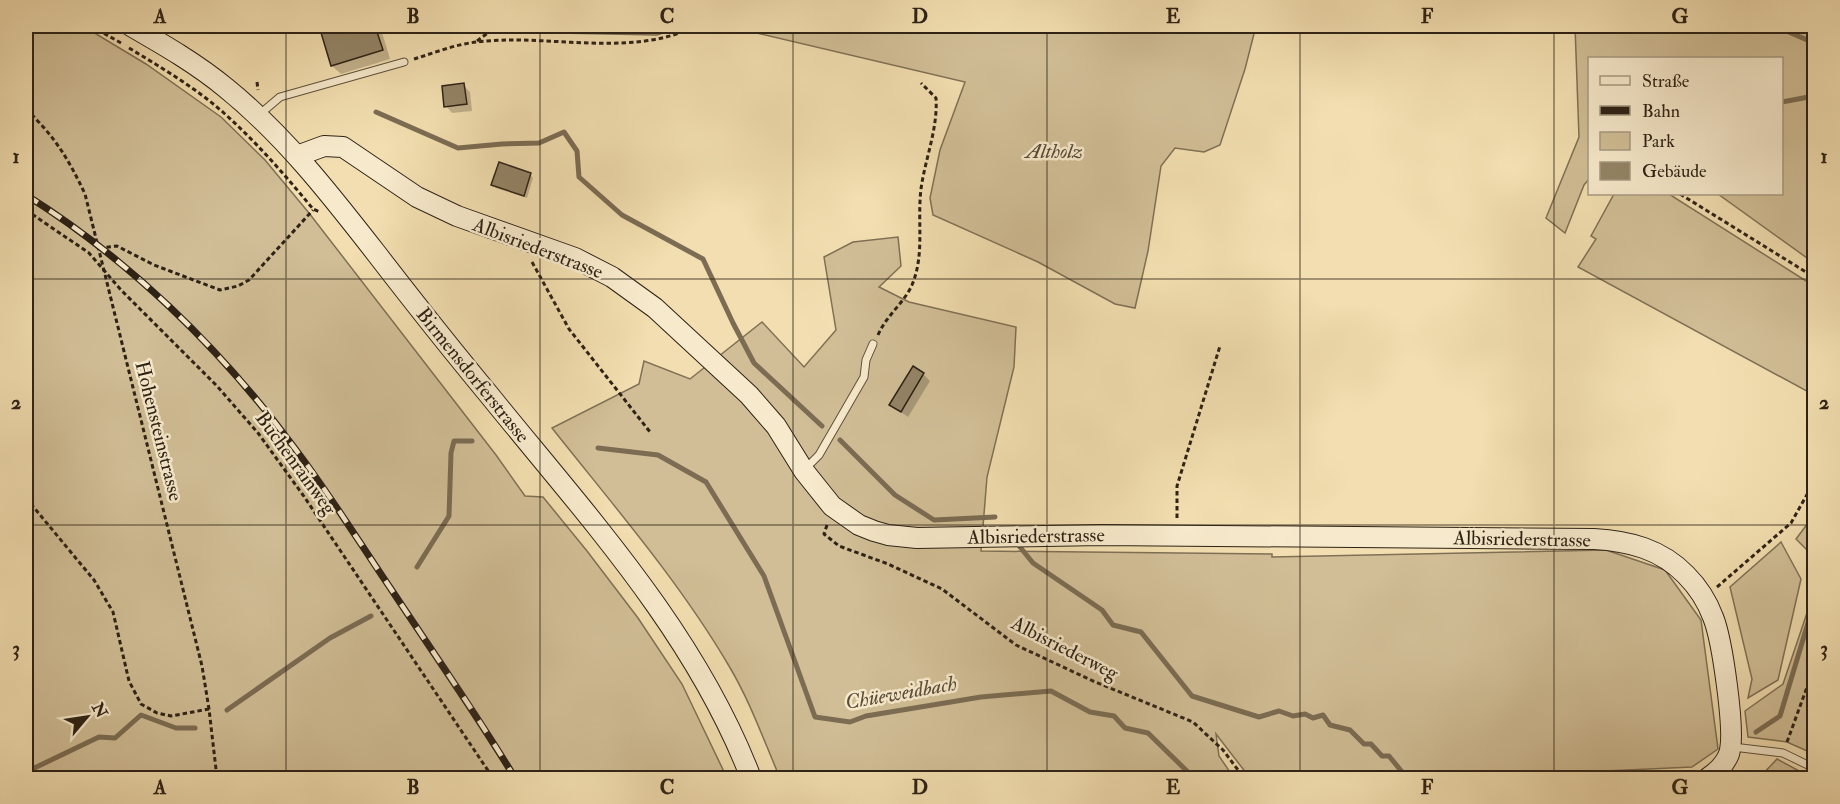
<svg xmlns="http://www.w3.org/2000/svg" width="1840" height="804" font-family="'IM FELL Double Pica',serif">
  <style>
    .green { fill: #d1be96; stroke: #7f7056; stroke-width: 1.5 }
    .shadow { fill: #0003 }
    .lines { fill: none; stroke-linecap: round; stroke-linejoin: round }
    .stream { stroke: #7b6c53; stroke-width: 5 }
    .building { fill: #938466; stroke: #2d2216; stroke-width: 1.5 }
    .lane-casing { stroke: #5e513c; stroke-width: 9 }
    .secondary-casing { stroke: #2d2216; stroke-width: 22 }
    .path { stroke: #2d2216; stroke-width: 3; stroke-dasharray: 4.5 3; stroke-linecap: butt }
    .lane { stroke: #f7eacc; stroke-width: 7 }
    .secondary { stroke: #f7eacc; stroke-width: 20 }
    .rail-casing { stroke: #2d2216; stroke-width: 7 }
    .rail { stroke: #f7eacc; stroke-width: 4.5; stroke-dasharray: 14; stroke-linecap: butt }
    .grid { fill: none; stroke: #2d2216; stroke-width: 1.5; stroke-opacity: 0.55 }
    .labels { text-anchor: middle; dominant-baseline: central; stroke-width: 5; stroke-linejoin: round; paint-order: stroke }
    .park-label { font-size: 20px; font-style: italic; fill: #564936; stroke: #f7eacc }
    .street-label { font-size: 20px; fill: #2d2216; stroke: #f7eacc }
    .water-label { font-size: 21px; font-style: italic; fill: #5a4d3a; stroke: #f7eacc }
    .neatline { fill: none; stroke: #2d2216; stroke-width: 2 }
    .grid-label { font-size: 20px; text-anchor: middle; font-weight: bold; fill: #2d2216 }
  </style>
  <rect width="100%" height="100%" fill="#f2deb0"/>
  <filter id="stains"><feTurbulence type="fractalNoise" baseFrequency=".00333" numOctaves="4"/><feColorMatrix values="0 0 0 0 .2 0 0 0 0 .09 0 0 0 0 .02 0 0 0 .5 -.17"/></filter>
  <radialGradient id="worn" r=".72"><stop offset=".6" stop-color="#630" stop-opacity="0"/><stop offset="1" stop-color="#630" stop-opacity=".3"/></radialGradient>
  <g class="green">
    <path d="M26 26H83L146 64 221 117 265 160 309 213 496 455 525 496 543 497 587 551 638 618 682 684 727 778H26Z"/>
    <path d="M513 26H684L657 35 505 32Z"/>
    <path d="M727 26H1256L1245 69 1220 145 1204 152 1175 148 1161 166 1148 251 1135 308 1115 304 1038 262 933 215 930 198 940 150 965 82Z"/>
    <path d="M1575 26H1814V263L1718 194H1782V58H1590L1589 179 1584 185 1565 233 1546 218 1579 137Z"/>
    <path d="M1614 194H1669L1814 286V395L1578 267 1596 239 1591 236Z"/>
    <path d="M898 237 901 266 879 287 909 302 1016 327 1014 367 987 477 981 551 1272 554V557L1606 550 1665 570 1701 620 1718 749 1692 767 1474 777 1471 778H1250L1216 734 1219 756 1234 778H780C764 741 750 701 729 666 679 581 613 505 552 428L639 384 644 361 690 379 762 322 804 367 836 330 824 257 853 242Z"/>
    <path d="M1814 515V754L1787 742 1748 737 1745 711 1783 684 1812 598 1813 556 1796 539Z"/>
    <path d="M1781 542 1801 579 1778 680 1748 698 1752 679 1730 587Z"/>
    <path d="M1777 759 1812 778H1759Z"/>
  </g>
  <g class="shadow">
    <path d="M321 26H380L390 59 341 74 332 66Z"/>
    <path d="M463 85 470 92 472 111 452 113 446 106Z"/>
    <path d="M530 175 533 178 527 198 496 188 493 185Z"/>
    <path d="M923 374 930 381 908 417 891 405Z"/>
  </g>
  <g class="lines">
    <g class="stream">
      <path d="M1775 26 1814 43"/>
      <path d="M1782 102 1814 96"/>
      <path d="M376 112 458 148 502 144 539 143 564 132 577 151 579 177 622 215 703 259 733 323 754 363 822 426"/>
      <path d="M840 440 895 495 934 520 995 517"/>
      <path d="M598 448 658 455 706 482 764 576 815 717 850 722 866 716 981 697 1051 691 1090 712 1114 716 1125 728 1148 733 1194 778"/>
      <path d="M1020 547 1033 563 1102 610 1113 625 1141 632 1192 696 1259 717 1279 711 1293 716 1305 714 1313 718 1323 715 1330 725 1350 730 1364 744H1371L1382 756H1389L1407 778"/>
      <path d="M417 567 449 516 451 453 454 441H472"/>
      <path d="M227 710 330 638 371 616"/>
      <path d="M1756 732 1780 716 1814 603"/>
      <path d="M1811 754 1814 756"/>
      <path d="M26 772 99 737 115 738 141 715 176 728H195"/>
    </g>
  </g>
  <g class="building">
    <path d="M319 26H375L383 50 331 66Z"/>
    <path d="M464 83 467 104 444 107 442 86Z"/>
    <path d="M499 162 531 173 524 196 491 185Z"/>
    <path d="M913 366 924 373 901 412 889 405Z"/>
  </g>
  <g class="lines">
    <g class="lane-casing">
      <g id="lane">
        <path d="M260 114 280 97 404 62"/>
        <path d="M805 469 819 455 864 377 866 360 873 344"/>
        <path d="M1733 747 1783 753 1814 768"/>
      </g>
    </g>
    <g class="secondary-casing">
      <g id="secondary">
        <path d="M131 26C164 45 197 64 226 88 284 135 330 194 376 253 413 301 451 349 490 396 587 516 695 632 751 778"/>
        <path d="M297 156 324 146 343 147 417 197 457 216 575 258 612 277 655 308 749 395 776 426 804 471 832 506 859 525 874 531 888 535 917 538 1102 535 1594 539C1629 541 1661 549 1686 575 1698 587 1707 601 1713 617 1722 639 1736 733 1729 754 1725 764 1717 772 1708 778"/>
      </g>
    </g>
    <g class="path">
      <path d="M91 26 121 43"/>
      <path d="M477 41 497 26"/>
      <path d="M129 48C162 68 196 88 225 114 257 143 286 176 313 209L320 212"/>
      <path d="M414 59C434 53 456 44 477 42 547 33 630 59 696 26"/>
      <path d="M257 82 258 90"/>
      <path d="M26 109C55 137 68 158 85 194L202 666 209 709 217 778"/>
      <path d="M1680 194 1814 277"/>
      <path d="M26 210 89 253 121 290 217 386 258 433 303 495 493 778"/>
      <path d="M99 248 117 246 154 265 220 290 238 286 249 280 313 210"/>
      <path d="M532 262 569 329 650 432"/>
      <path d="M878 335C886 316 904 303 912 285 925 254 917 222 921 189 925 159 938 129 936 98L921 83"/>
      <path d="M26 498 94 580 113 612 129 681 141 704 157 713 171 716 209 709"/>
      <path d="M1177 518V486L1220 346"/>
      <path d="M827 525 824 534 839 546 888 564 942 589 1016 645 1093 681 1193 722 1223 750 1244 778"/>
      <path d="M1717 587 1791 523 1814 482"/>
      <path d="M1787 742 1814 668"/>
    </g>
    <use href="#lane" class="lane"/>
    <use href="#secondary" class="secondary"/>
    <g class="rail-casing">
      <path id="rail" d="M26 195C128 259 218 346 290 442 327 490 359 542 393 592 434 654 477 715 515 778"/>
    </g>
    <use href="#rail" class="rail"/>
  </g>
  <path class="grid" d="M286 26V778M540 26V778M793 26V778M1047 26V778M1300 26V778M1554 26V778M26 279H1814M26 525H1814"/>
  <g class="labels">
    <g class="park-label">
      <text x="1054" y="151">Altholz</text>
    </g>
    <g class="street-label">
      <text transform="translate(538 248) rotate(21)">Albisriederstrasse</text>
      <text transform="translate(473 375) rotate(51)">Birmensdorferstrasse</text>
      <text transform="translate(159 431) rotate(76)">Hohensteinstrasse</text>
      <text transform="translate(296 463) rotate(54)">Buchenrainweg</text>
      <text transform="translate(1036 536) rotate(-1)">Albisriederstrasse</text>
      <text transform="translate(1522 539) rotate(1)">Albisriederstrasse</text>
      <text transform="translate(1065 648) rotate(27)">Albisriederweg</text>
    </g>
    <g class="water-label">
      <text transform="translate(901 693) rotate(-10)">Chüeweidbach</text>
    </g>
  </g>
  <rect width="1840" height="804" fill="none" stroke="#f2deb0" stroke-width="66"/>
  <rect x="1588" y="57" width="195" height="138" fill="#f7eacc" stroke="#a69a83" stroke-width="1.5"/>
  <rect x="1600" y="76" width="30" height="9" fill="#f7eacc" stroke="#a69a83" stroke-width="1.5"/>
  <text x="1642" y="87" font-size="18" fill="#2d2216">Straße</text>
  <rect x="1600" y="106" width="30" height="9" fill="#2d2216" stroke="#a69a83" stroke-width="1.5"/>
  <text x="1642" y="117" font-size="18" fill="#2d2216">Bahn</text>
  <rect x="1600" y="132" width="30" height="18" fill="#d1be96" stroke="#a69a83" stroke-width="1.5"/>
  <text x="1642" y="147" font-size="18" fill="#2d2216">Park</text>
  <rect x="1600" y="162" width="30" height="18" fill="#938466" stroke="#a69a83" stroke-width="1.5"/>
  <text x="1642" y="177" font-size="18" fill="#2d2216">Gebäude</text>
  <g transform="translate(87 717) rotate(61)" stroke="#f7eacc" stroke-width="4.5" paint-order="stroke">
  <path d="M0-4.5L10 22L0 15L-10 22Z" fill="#2d2216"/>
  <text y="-9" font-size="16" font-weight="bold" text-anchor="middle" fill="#2d2216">N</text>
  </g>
  <rect x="33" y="33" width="1774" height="738" class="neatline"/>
  <g class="grid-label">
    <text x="160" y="23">A</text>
    <text x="413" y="23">B</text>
    <text x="667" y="23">C</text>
    <text x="920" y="23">D</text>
    <text x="1173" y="23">E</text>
    <text x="1427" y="23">F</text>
    <text x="1680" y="23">G</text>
    <text x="16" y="163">1</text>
    <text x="1824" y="163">1</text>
    <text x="16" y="409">2</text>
    <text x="1824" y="409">2</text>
    <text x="16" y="655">3</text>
    <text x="1824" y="655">3</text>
    <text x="160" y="794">A</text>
    <text x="413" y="794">B</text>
    <text x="667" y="794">C</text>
    <text x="920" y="794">D</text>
    <text x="1173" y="794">E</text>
    <text x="1427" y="794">F</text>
    <text x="1680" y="794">G</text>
  </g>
  <rect width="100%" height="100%" filter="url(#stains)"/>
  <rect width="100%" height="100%" fill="url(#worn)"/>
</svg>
